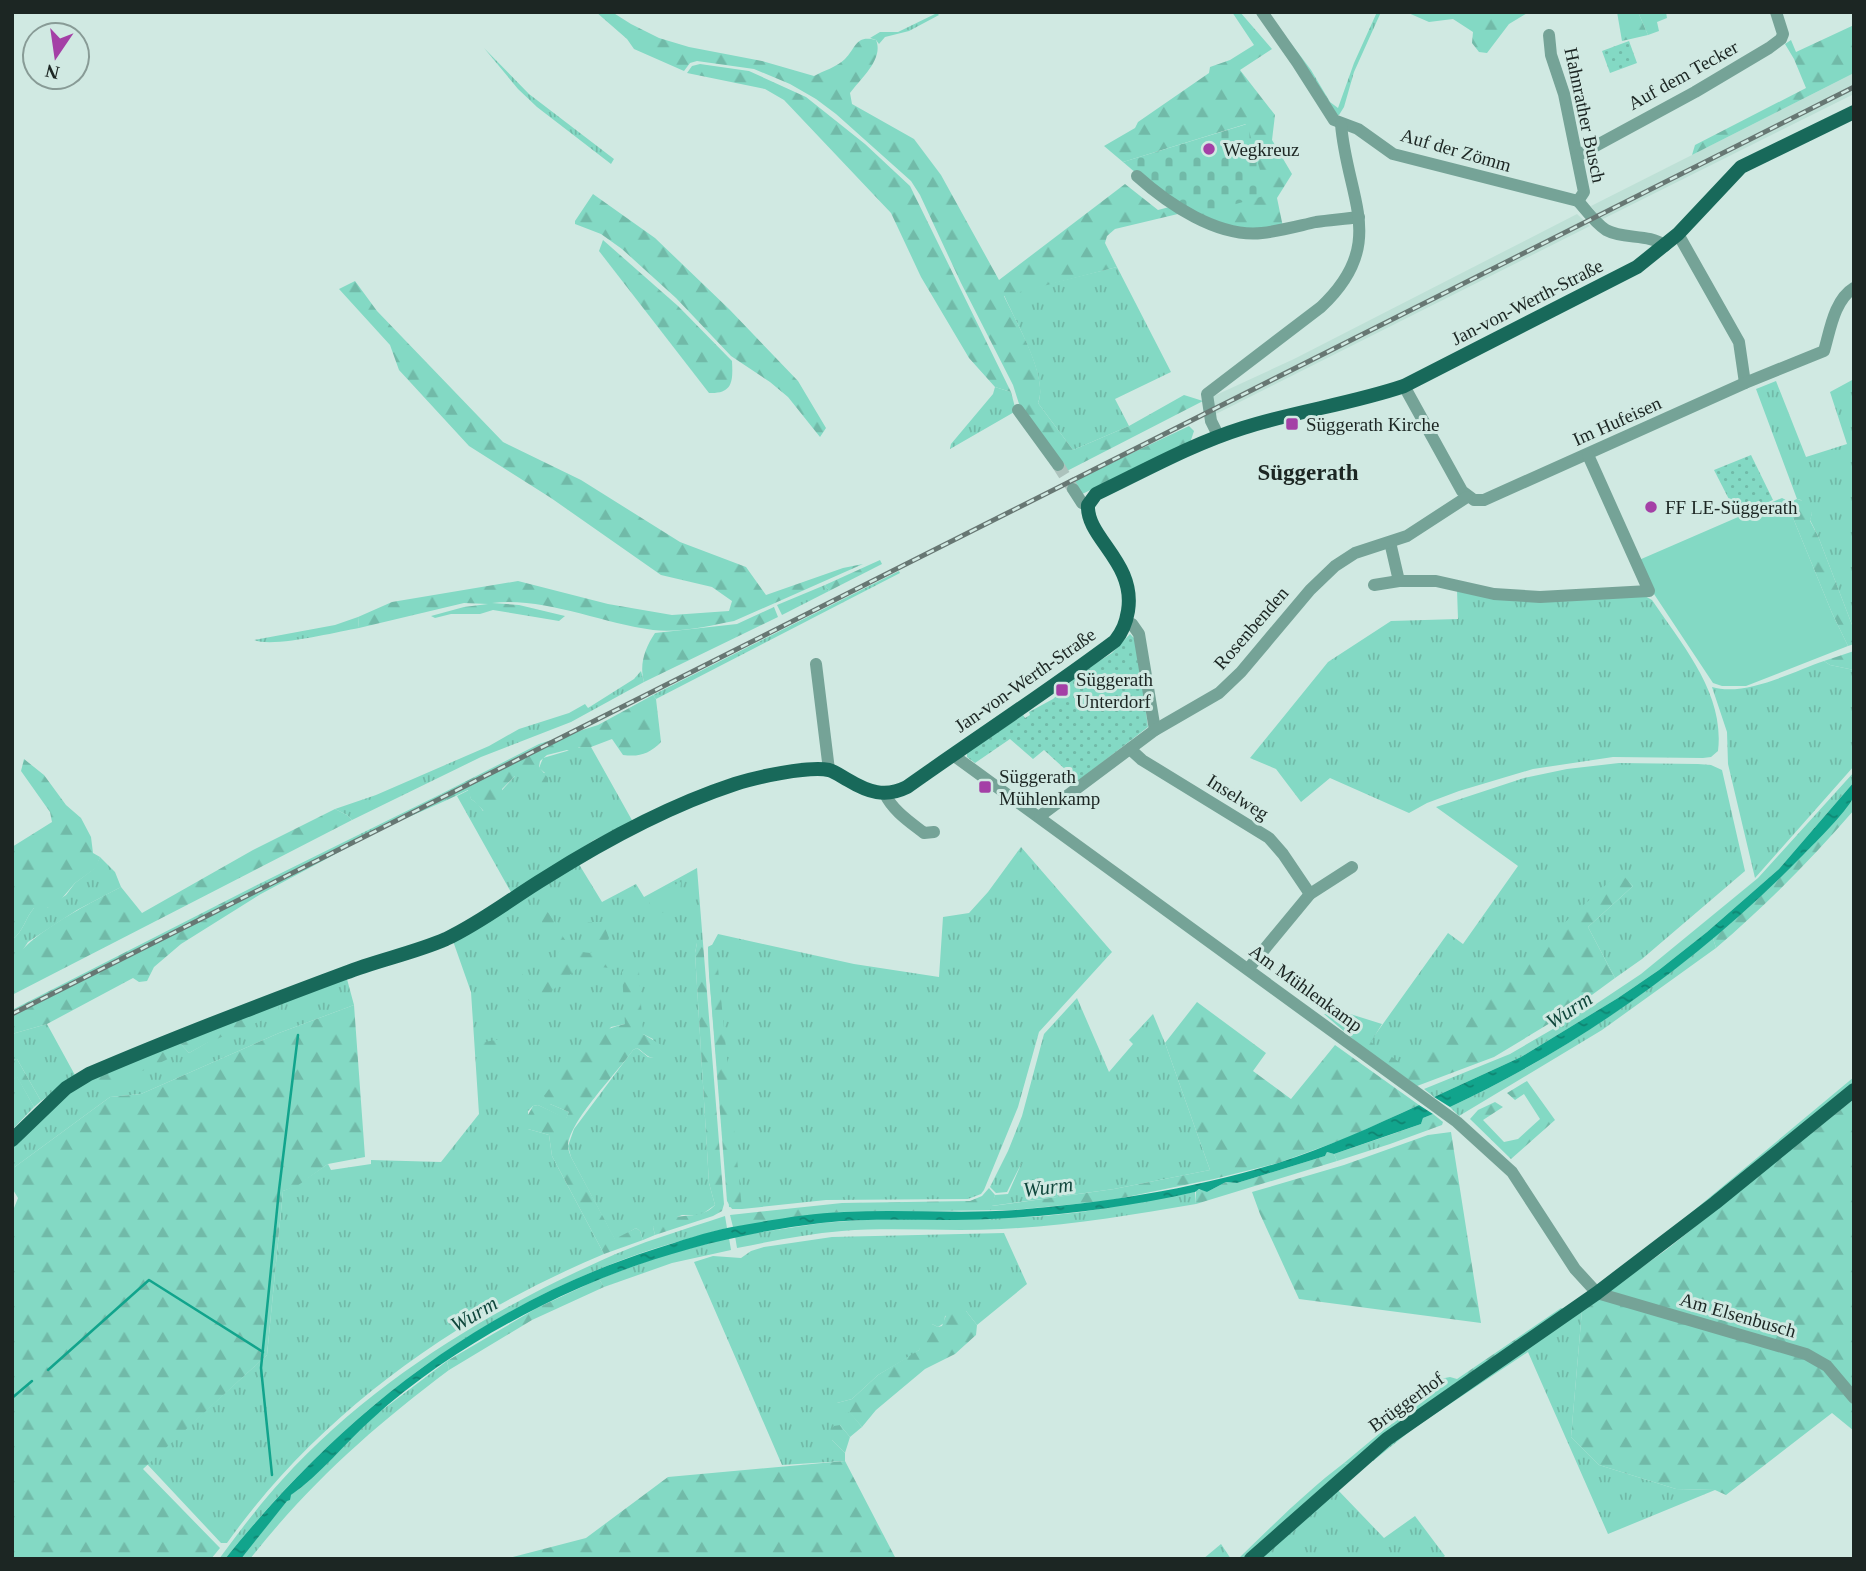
<svg xmlns="http://www.w3.org/2000/svg" width="1866" height="1571" font-family="'Times New Roman',serif">
  <style>
    .built { fill: #bee0d6 }
    .grass { fill: url(#grass-tufts) }
    .forest { fill: url(#forest-firs) }
    .cemetery { fill: url(#cemetery-stones) }
    .park { fill: url(#park-dots) }
    .pitch { fill: #83d9c4 }
    .water { fill: url(#water-ripples) }
    .lines { fill: none; stroke-linecap: round; stroke-linejoin: round }
    .stream { stroke: #11a48c; stroke-width: 2.5 }
    .minor-tunnel { stroke: #acc2bc; stroke-width: 12; stroke-dasharray: 12 6; stroke-linecap: butt }
    .minor { stroke: #75a397; stroke-width: 12 }
    .major { stroke: #18695a; stroke-width: 14 }
    .rail-casing { stroke: #677773; stroke-width: 5 }
    .rail { stroke: #d0e9e2; stroke-width: 2.5; stroke-dasharray: 8; stroke-linecap: butt }
    .poi-dot { fill: #a440a6; stroke: #d0e9e2; stroke-width: 2.5 }
    .labels { text-anchor: middle; dominant-baseline: central; stroke-width: 6; stroke-linejoin: round; paint-order: stroke }
    .street-label { font-size: 19px; fill: #1c2623; stroke: #d0e9e2 }
    .poi-label { font-size: 19px; fill: #1c2623; stroke: #d0e9e2; text-anchor: start }
    .water-label { font-size: 21px; font-style: italic; fill: #10473c; stroke: #d0e9e2 }
    .quarter-label { font-size: 23px; font-weight: bold; fill: #1c2623; stroke: #d0e9e2 }
  </style>
  <defs>
    <pattern id="grass-tufts" width="24" height="20" patternUnits="userSpaceOnUse" patternTransform="scale(1.75)"><rect width="24" height="20" fill="#83d9c4"/><path d="M3 7l-1-3M5 7V3M7 7l1-3M15 17l-1-3M17 17v-4M19 17l1-3" fill="none" stroke="#71baa8"/></pattern>
    <pattern id="forest-firs" width="22" height="20" patternUnits="userSpaceOnUse" patternTransform="scale(1.75)"><rect width="22" height="20" fill="#83d9c4"/><path d="M5 1l3.5 6h-7zM16 11l3.5 6h-7z" fill="#71baa8"/></pattern>
    <pattern id="cemetery-stones" width="16" height="16" patternUnits="userSpaceOnUse" patternTransform="scale(1.75)"><rect width="16" height="16" fill="#83d9c4"/><path d="M2 7V4a2 2 0 0 1 4 0v3zM10 15v-3a2 2 0 0 1 4 0v3z" fill="#71baa8"/></pattern>
    <pattern id="park-dots" width="8" height="8" patternUnits="userSpaceOnUse" patternTransform="scale(1.75)"><rect width="8" height="8" fill="#83d9c4"/><path d="M2 2h.1M6 6h.1" fill="none" stroke="#71baa8" stroke-width="1.8" stroke-linecap="round"/></pattern>
    <pattern id="water-ripples" width="26" height="14" patternUnits="userSpaceOnUse" patternTransform="scale(1.75)"><rect width="26" height="14" fill="#11a48c"/><path d="M2 4q2-2 4 0t4 0M15 11q2-2 4 0t4 0" fill="none" stroke="#0f8572"/></pattern>
  </defs>
  <rect width="100%" height="100%" fill="#d0e9e2"/>
  <g class="built">
    <path d="M1854 73V94L1601 220 1591 206Z"/>
    <path d="M1577 214 1590 226 1206 419 1203 401 1294 359Z"/>
  </g>
  <g class="grass">
    <path d="M1377 12H1381L1354 72 1344 107 1339 115H1337L1290 42 1311 70 1330 102 1338 108 1354 63Z"/>
    <path d="M1638 12H1666L1667 18 1657 22 1659 31 1648 35Z"/>
    <path d="M937 13 939 15 909 31 885 37 879 44 876 40 870 38 880 32H898Z"/>
    <path d="M484 48 529 94 614 159 611 164 537 107 518 89Z"/>
    <path d="M1117 267 1171 372 1115 399 1129 426 1073 450 1038 403C1049 378 1015 321 1004 295Z"/>
    <path d="M1854 379V630L1818 536 1810 520 1812 513 1801 500 1797 499 1756 389 1776 381 1806 457 1847 444 1830 392Z"/>
    <path d="M995 387 1011 392 1016 411 950 449 951 444 993 394Z"/>
    <path d="M899 571 900 573 656 699 653 695Z"/>
    <path d="M825 585 829 591 782 615 777 605Z"/>
    <path d="M1457 590 1643 595 1652 600C1682 645 1725 693 1718 751L1711 757 1703 758 1613 757 1533 769 1459 791 1427 803 1409 813 1330 778 1301 802 1276 769 1250 758 1328 662 1391 621 1458 619Z"/>
    <path d="M358 617 359 628C336 632 273 648 254 640L335 625Z"/>
    <path d="M1824 661 1830 665 1854 670V766L1755 878 1728 764 1727 732 1712 687C1745 697 1792 672 1824 661Z"/>
    <path d="M641 671 644 682 571 722 481 757 352 820 347 815 335 809 376 795 489 746 519 729 569 713 585 704 588 708 634 679Z"/>
    <path d="M584 746 591 747 633 822 594 840 512 894 457 796 469 790 471 799 478 804 483 811 515 776 545 773 539 768 543 758Z"/>
    <path d="M1619 763 1698 764 1711 765 1722 770 1745 871 1642 959 1615 978 1588 927 1633 886 1620 873 1406 1068 1370 1042 1448 933 1463 944 1518 866 1436 807 1524 778 1567 769Z"/>
    <path d="M1854 772V782L1779 869 1707 932 1659 970 1618 998 1521 1057 1434 1097 1424 1089 1510 1054 1596 1004 1641 974 1758 878Z"/>
    <path d="M441 794 447 800 382 829 259 895 257 885Z"/>
    <path d="M1021 847 1112 952 1039 1032 1018 1107 984 1190 981 1194 968 1199 826 1200 742 1209 729 1207 709 973 708 947 712 945 718 934 854 964 939 977 943 917 969 913 988 892Z"/>
    <path d="M100 857 115 872 121 887 77 910 28 942 12 966V940C24 931 25 918 34 908H47L66 895 75 883 95 868Z"/>
    <path d="M577 861 602 902 636 884 644 897 697 868 703 943H697L695 953 709 1183 715 1205 701 1215H682L653 1227 655 1235 643 1240 640 1231 636 1228 615 1240 571 1157 568 1146 574 1129 633 1050 637 1048 648 1057 654 1058 653 1039 643 1034 625 1006V1024L611 1027 550 1104 569 1112 566 1119 538 1105 533 1106 528 1111V1129L549 1135 552 1156 604 1254C458 1315 320 1412 227 1543H221L147 1464 267 1355 283 1191 297 1185 328 1164 331 1170 371 1164V1160L441 1162 479 1114 471 992 453 941Z"/>
    <path d="M1713 938 1716 948 1602 1030 1459 1116 1450 1107C1545 1063 1633 1005 1713 938Z"/>
    <path d="M347 979 354 1005 279 1033 141 1094 110 1097 12 1169V1147L38 1119 82 1083 180 1043 189 1053 277 1002Z"/>
    <path d="M1077 998 1109 1072 1133 1044 1129 1040 1153 1014 1165 1043 1210 1170 1114 1189 991 1206 995 1195 1008 1194 1022 1162 1007 1192 996 1193 990 1187 1008 1151 1022 1116 1044 1034Z"/>
    <path d="M47 1024 76 1077 41 1101 17 1059 12 1060V1034Z"/>
    <path d="M17 1076 34 1107 12 1130V1080Z"/>
    <path d="M1854 1077V1085L1785 1142 1680 1222Z"/>
    <path d="M1390 1135V1144L1337 1161 1334 1154Z"/>
    <path d="M1195 1192 1196 1204C1132 1215 1067 1226 1001 1229 948 1232 895 1227 842 1231 807 1234 772 1241 737 1248L735 1236 822 1223 862 1220 1035 1217 1082 1212Z"/>
    <path d="M725 1216 727 1228C695 1237 662 1245 630 1257 464 1318 335 1422 225 1559H219C239 1532 259 1505 282 1480 369 1384 483 1314 600 1261 640 1242 683 1230 725 1216Z"/>
    <path d="M1004 1233 1027 1284 977 1325 966 1311 945 1316 944 1323 938 1327 932 1324 919 1350 912 1355 878 1375 852 1399 837 1403 849 1411 862 1427 850 1437 840 1425 832 1440 845 1453V1461L782 1465 694 1262 713 1256 741 1258 751 1251 764 1247 832 1237Z"/>
    <path d="M729 1238 731 1250 672 1263 604 1287 599 1279 661 1256Z"/>
    <path d="M1582 1310 1571 1437 1599 1465 1676 1489 1715 1490 1608 1534 1528 1352 1414 1428 1373 1461 1371 1458Z"/>
    <path d="M447 1361 449 1370C373 1427 309 1484 250 1559H241L291 1495 373 1417Z"/>
    <path d="M1344 1463 1351 1465 1244 1559H1238C1272 1526 1307 1491 1344 1463Z"/>
    <path d="M1336 1488 1384 1538 1415 1516 1445 1556 1441 1559H1256Z"/>
    <path d="M1221 1544 1231 1559H1203Z"/>
  </g>
  <g class="forest">
    <path d="M596 12H612L631 24 659 38 689 47 762 61 814 76C823 71 837 67 845 59 857 47 855 35 876 40 884 59 861 78 850 93L852 104 914 139 941 175 999 280 1125 184 1158 210 1173 206 1182 213 1115 229 1107 236 1105 243 1117 267 1004 296C1016 322 1049 377 1038 403L1073 450 1129 426 1184 395 1203 401 1065 472 1021 410 1013 385 961 283 920 195 911 181 836 114 816 99 790 84 754 69 697 61 690 63 684 71 634 49 627 39Z"/>
    <path d="M1232 12H1240L1272 49 1240 70 1275 115 1272 140 1292 174 1277 198 1283 227 1241 229 1198 215 1246 124 1123 162 1104 146 1135 128 1138 122 1209 73 1210 67 1230 60 1254 45Z"/>
    <path d="M1406 12H1529L1509 24 1487 53 1479 52 1472 43 1473 32 1453 19 1429 22Z"/>
    <path d="M1617 12H1638L1648 35 1622 41Z"/>
    <path d="M1854 25V73L1692 155 1695 145 1806 88 1794 59 1785 44 1791 40 1796 52Z"/>
    <path d="M700 64 749 71 806 97 865 144 910 186 1011 392 995 387 969 358 921 277 891 213 784 100 765 89 687 73 692 66Z"/>
    <path d="M593 194 655 238 729 309 798 381 826 428 820 437 788 397 770 382 731 356 676 298 622 249 601 234 575 224V221Z"/>
    <path d="M603 240 678 306 732 361C733 381 733 394 709 393L599 251Z"/>
    <path d="M355 281 377 311 503 442 581 480 680 542 746 567 766 595 843 568 863 564 734 621C709 626 679 633 653 630 600 623 545 597 492 603L519 605 565 616 559 621 493 610 480 614H451L435 618 431 616 464 607 488 604 464 603 359 628 358 617 392 602 518 581 608 604 672 615 729 611 732 601 712 587 661 575 551 498 469 446 399 370 390 345 339 289Z"/>
    <path d="M1189 426 1194 431 1190 443 1080 495 1073 481Z"/>
    <path d="M1797 499 1809 503 1812 513 1810 521 1818 536 1854 630V644L1848 646 1832 613 1791 513 1790 502Z"/>
    <path d="M880 560 882 564 829 591 825 585Z"/>
    <path d="M774 607 778 617 644 682C639 664 645 648 655 633L737 624Z"/>
    <path d="M1854 651V670L1830 665 1824 661Z"/>
    <path d="M653 695 656 699 661 742C649 754 640 757 623 755L612 739 591 747H579L574 753 567 750 547 755 540 761 539 767 548 778V785L537 790 525 783 523 776H515L502 789 505 808 493 817C483 813 480 805 471 799L468 790 447 800 441 794 539 744 598 725Z"/>
    <path d="M24 759 44 775 66 805 81 818 91 837 93 853 100 857 96 868 75 883 57 904 47 908H34C25 918 24 931 12 940V847L52 822 50 812 21 771Z"/>
    <path d="M1854 797V810C1811 860 1766 905 1716 948L1713 938C1765 895 1811 849 1854 797Z"/>
    <path d="M335 809 347 815 352 820 12 995C12 986 11 976 12 967 17 939 96 900 121 887L142 913 253 850Z"/>
    <path d="M1620 872 1633 886 1588 927 1615 978 1570 1011 1494 1057 1417 1086 1361 1046 1324 1014 1347 1013 1382 1024 1371 1042 1406 1067Z"/>
    <path d="M681 882C680 897 676 906 662 913L649 903 650 896Z"/>
    <path d="M257 885 259 895 181 944 154 967 147 981 139 982 133 978 47 1024 12 1034V1010Z"/>
    <path d="M545 909C563 927 561 952 591 953L593 947 584 931 588 922H603L609 938 605 948 613 957 610 968 581 965 536 1005 525 998 522 986 516 978 520 972 532 983 547 972 560 950 537 915 541 910Z"/>
    <path d="M697 943H703L724 1204 722 1211 713 1216 655 1235 653 1227C669 1209 699 1223 715 1205L709 1183 695 953Z"/>
    <path d="M712 945 716 948 742 1209H732L727 1201 709 973 708 947Z"/>
    <path d="M627 966 636 967 639 972 643 1034 663 1046 661 1054C651 1064 645 1052 637 1048L633 1050C618 1072 569 1121 568 1146 568 1150 570 1154 571 1157L615 1239 636 1228 640 1231 643 1240 604 1254 552 1156 549 1135 528 1129 524 1122 533 1106 538 1105 566 1118 569 1112 550 1104 544 1096C570 1061 581 1034 625 1024L622 972Z"/>
    <path d="M277 1002 279 1010 275 1015 207 1043 189 1053 180 1043Z"/>
    <path d="M1197 1002 1266 1053 1253 1071 1291 1099 1335 1045 1419 1105 1347 1138 1278 1163 1214 1179 1107 1201 1014 1210 840 1212 733 1227 730 1215 842 1203 970 1201 982 1196 989 1188 995 1195 992 1206 1114 1189 1210 1170 1165 1043Z"/>
    <path d="M354 1005 365 1157 328 1164 297 1186 283 1191 267 1355 143 1469 220 1548 211 1559H12V1213L18 1198 12 1188V1169L110 1097 141 1094 279 1033Z"/>
    <path d="M518 1036 520 1046 517 1052H495L487 1058 483 1057 479 1043Z"/>
    <path d="M168 1048V1059L108 1087 100 1088 93 1079Z"/>
    <path d="M17 1059 41 1101 34 1107 17 1077 12 1080V1060Z"/>
    <path d="M1527 1081 1555 1120 1511 1159 1470 1119 1478 1110 1495 1102 1503 1107 1483 1120 1504 1142 1518 1139 1540 1119 1524 1094 1515 1100 1507 1093Z"/>
    <path d="M1854 1099V1395L1849 1399 1854 1406V1431L1832 1413 1726 1495 1715 1490 1676 1489 1599 1465 1571 1437 1582 1310 1666 1250Z"/>
    <path d="M1433 1114 1443 1122 1442 1125 1390 1144V1135L1421 1124 1423 1118Z"/>
    <path d="M1451 1132 1481 1323 1299 1299 1260 1214 1252 1192 1344 1165 1428 1135Z"/>
    <path d="M1327 1152 1334 1154 1337 1161 1196 1204V1190L1202 1189 1207 1192 1226 1182 1237 1183 1325 1156Z"/>
    <path d="M599 1279 604 1287 532 1320 449 1370 447 1361 537 1308Z"/>
    <path d="M956 1307 966 1311 977 1325 976 1335 955 1354 925 1369 876 1410 862 1427 849 1412 841 1414 835 1411 837 1403 852 1399 878 1375 919 1350 920 1344 917 1338 920 1327 928 1322 938 1327 942 1326 948 1310Z"/>
    <path d="M1561 1308 1566 1310 1351 1465 1344 1463 1386 1428 1421 1403 1440 1379 1450 1377 1457 1379Z"/>
    <path d="M840 1425 850 1437 845 1453 832 1440 829 1432 834 1426Z"/>
    <path d="M845 1461 896 1559H505L586 1538 668 1477Z"/>
  </g>
  <path class="cemetery" d="M1247 124 1267 195 1198 215 1157 191 1123 162Z"/>
  <g class="park">
    <path d="M1629 41 1637 63 1610 73 1602 51Z"/>
    <path d="M1751 455 1773 500 1737 515 1714 470Z"/>
    <path d="M1130 634 1136 640 1148 727 1078 781 1044 750 1033 759 1010 739 975 763 967 757V753L1023 715 1025 718 1030 715 1029 712 1053 699 1080 673 1112 653Z"/>
  </g>
  <path class="pitch" d="M1782 498 1790 502 1791 513 1832 613 1848 646 1746 686H1722L1713 683 1652 591 1639 560Z"/>
  <g class="water">
    <path d="M1854 782C1854 787 1855 794 1853 798 1846 812 1816 842 1804 854 1702 959 1582 1045 1450 1107L1434 1097 1521 1057 1618 998 1659 970 1707 932 1779 869Z"/>
    <path d="M1419 1105 1433 1114 1423 1118 1421 1124 1334 1154 1327 1152 1325 1156 1237 1183 1226 1182 1207 1192 1199 1189 1195 1192C1128 1207 1059 1216 990 1219 934 1222 877 1217 821 1223 723 1235 627 1262 539 1307 480 1337 421 1374 372 1419 345 1443 321 1474 291 1495L290 1500 287 1501 241 1559H225C340 1416 479 1305 655 1249 680 1241 706 1232 732 1227 768 1221 807 1213 844 1212 901 1209 959 1214 1016 1210 1104 1203 1194 1189 1278 1163 1326 1148 1373 1126 1419 1105Z"/>
  </g>
  <g class="lines">
    <g class="stream">
      <path d="M48 1370 149 1280 263 1352"/>
      <path d="M12 1398 32 1381"/>
      <path d="M272 1475 261 1368 279 1190 298 1035"/>
    </g>
    <path class="minor-tunnel" d="M1058 465 1073 489"/>
    <g class="minor">
      <path d="M1262 12 1297 62 1334 120 1358 129 1393 154 1578 201"/>
      <path d="M1549 35 1551 55 1564 94 1584 192 1578 201"/>
      <path d="M1577 156 1695 92 1769 48 1781 39 1783 34 1776 12"/>
      <path d="M1137 176C1168 204 1218 238 1262 233 1280 231 1298 226 1316 222 1330 220 1345 219 1359 217"/>
      <path d="M1578 201C1586 210 1595 223 1606 230 1624 240 1649 233 1665 246"/>
      <path d="M1678 234 1739 342 1745 383"/>
      <path d="M1404 386 1462 491 1474 500H1484L1745 383 1824 351C1830 331 1834 300 1854 288"/>
      <path d="M1018 410 1058 465"/>
      <path d="M1219 437 1211 421 1207 394 1321 307C1389 243 1347 199 1341 124"/>
      <path d="M1073 489 1082 503 1088 505"/>
      <path d="M1390 542 1399 581"/>
      <path d="M1374 585 1399 581H1436L1494 594 1540 597 1649 591 1588 455"/>
      <path d="M1127 622 1132 624 1139 634 1155 730"/>
      <path d="M816 664 829 770"/>
      <path d="M1130 749 1142 760 1269 838 1283 854 1310 894"/>
      <path d="M953 755 1457 1122 1512 1172 1575 1269 1597 1293 1806 1354 1827 1366 1854 1398"/>
      <path d="M885 794C893 811 910 822 924 833L934 832"/>
      <path d="M1040 816 1155 730 1219 693 1241 672 1310 590 1335 566 1355 553 1407 536 1467 497"/>
      <path d="M1248 969 1310 894 1352 867"/>
    </g>
    <g class="major">
      <path d="M12 1140 66 1088 89 1074C173 1038 259 1005 345 973 378 960 414 953 446 939 482 922 512 898 545 878 602 842 671 805 735 784 756 777 808 766 829 770 836 772 842 777 848 780 868 792 885 798 907 787 976 738 1047 692 1115 641 1123 631 1126 623 1128 611 1136 562 1086 538 1088 505L1096 494C1144 471 1192 444 1243 428 1296 411 1351 404 1404 386L1637 267 1678 234 1741 167 1854 112"/>
      <path d="M1251 1559 1387 1439 1597 1293 1715 1203 1854 1090"/>
    </g>
    <g class="rail-casing">
      <path id="rail" d="M12 1014 1854 87"/>
    </g>
    <use href="#rail" class="rail"/>
  </g>
  <g class="poi-dot">
    <circle cx="1209" cy="149" r="7"/>
    <rect x="1285" y="417" width="14" height="14" rx="3.5"/>
    <circle cx="1651" cy="507" r="7"/>
    <rect x="1055" y="683" width="14" height="14" rx="3.5"/>
    <rect x="978" y="780" width="14" height="14" rx="3.5"/>
  </g>
  <g class="labels">
    <g class="street-label">
      <text transform="translate(1683 75) rotate(-29)">Auf dem Tecker</text>
      <text transform="translate(1585 115) rotate(78)">Hahnrather Busch</text>
      <text transform="translate(1456 150) rotate(16)">Auf der Zömm</text>
      <text transform="translate(1527 302) rotate(-27)">Jan-von-Werth-Straße</text>
      <text transform="translate(1617 421) rotate(-24)">Im Hufeisen</text>
      <text transform="translate(1251 628) rotate(-49)">Rosenbenden</text>
      <text transform="translate(1025 680) rotate(-35)">Jan-von-Werth-Straße</text>
      <text transform="translate(1238 797) rotate(32)">Inselweg</text>
      <text transform="translate(1306 988) rotate(36)">Am Mühlenkamp</text>
      <text transform="translate(1738 1315) rotate(16)">Am Elsenbusch</text>
      <text transform="translate(1406 1402) rotate(-36)">Brüggerhof</text>
    </g>
    <g class="poi-label">
      <text x="1223" y="149">Wegkreuz</text>
      <text x="1306" y="424">Süggerath Kirche</text>
      <text x="1665" y="507">FF LE-Süggerath</text>
      <text x="1076" y="679">Süggerath<tspan x="1076" dy="22">Unterdorf</tspan></text>
      <text x="999" y="776">Süggerath<tspan x="999" dy="22">Mühlenkamp</tspan></text>
    </g>
    <g class="water-label">
      <text transform="translate(1569 1010) rotate(-33)">Wurm</text>
      <text transform="translate(1048 1187) rotate(-7)">Wurm</text>
      <text transform="translate(474 1314) rotate(-30)">Wurm</text>
    </g>
    <g class="quarter-label">
      <text x="1308" y="472">Süggerath</text>
    </g>
  </g>
  <rect width="1866" height="1571" fill="none" stroke="#1c2623" stroke-width="28"/>
  <g transform="translate(56 56) rotate(193)"><circle r="33" fill="#d0e9e2" stroke="#889b96" stroke-width="2"/>
  <path d="M0-5L12 26L0 18L-12 26Z" fill="#a440a6"/>
  <text y="-10" font-size="19" font-weight="bold" text-anchor="middle" fill="#1c2623">N</text>
  </g>
</svg>
